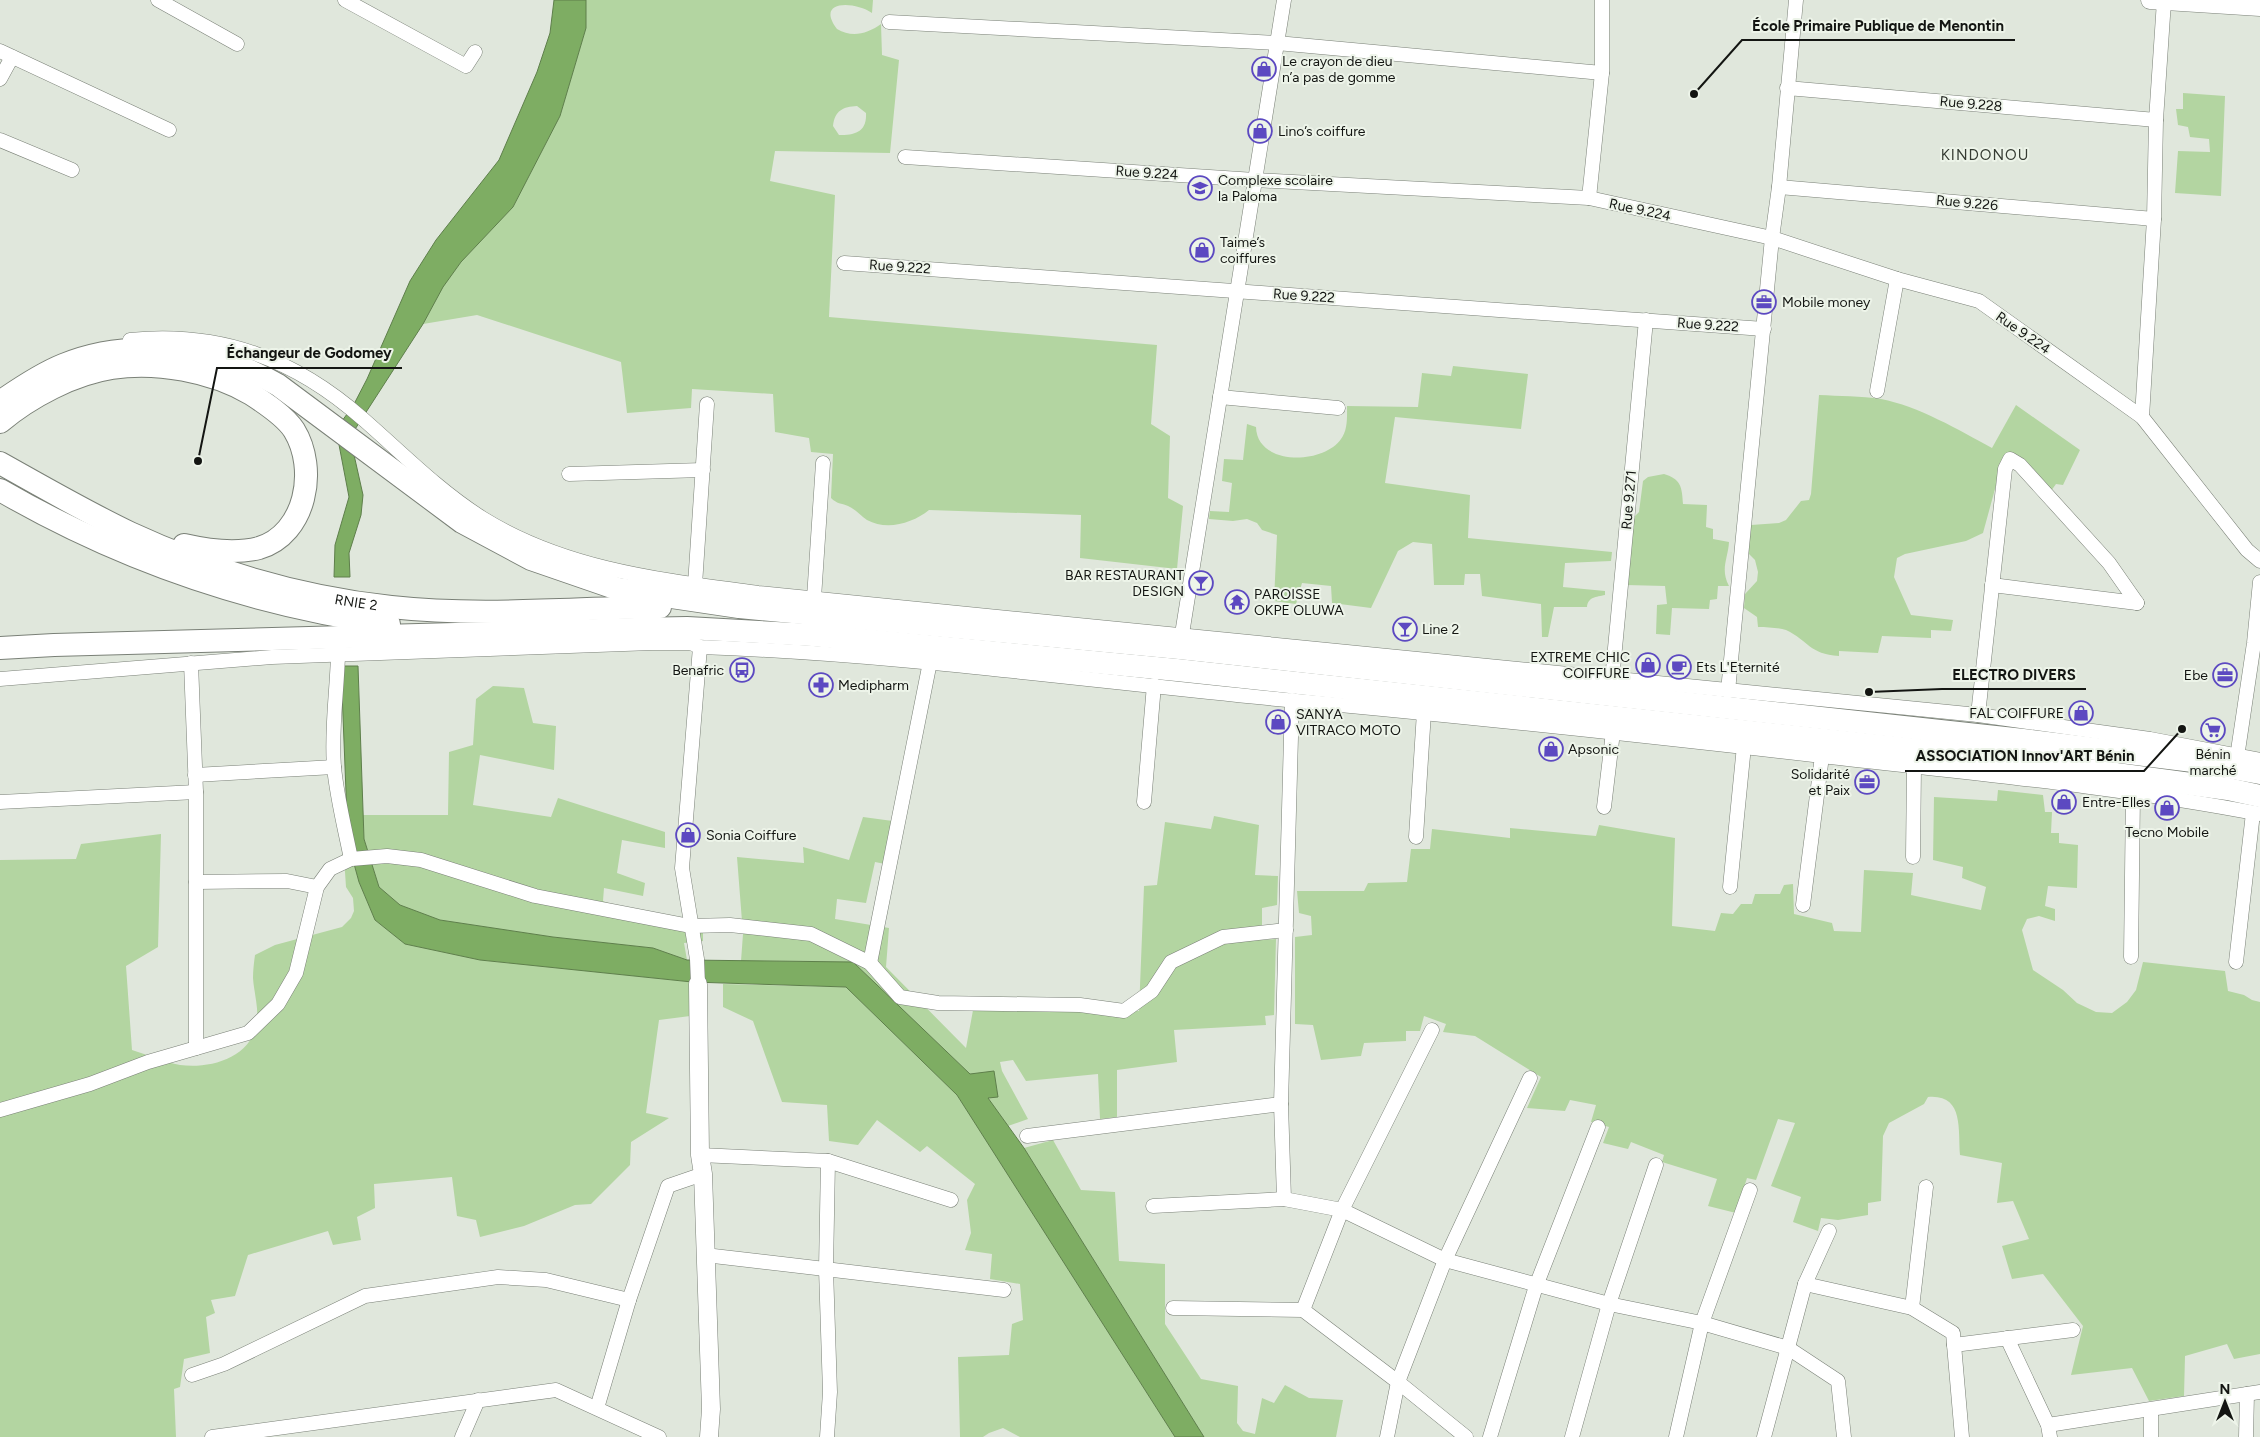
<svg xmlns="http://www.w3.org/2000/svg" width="2260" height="1437" font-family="Figtree,sans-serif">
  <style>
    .green { fill: #b3d5a1; fill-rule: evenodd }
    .water { fill: #7ead63; stroke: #5e7f4b }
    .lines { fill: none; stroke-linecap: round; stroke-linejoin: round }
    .minor-casing { stroke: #7a8077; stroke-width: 15 }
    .tertiary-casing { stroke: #7a8077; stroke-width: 19 }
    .trunk-casing { stroke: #7a8077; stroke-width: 24 }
    .minor { stroke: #fff; stroke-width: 14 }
    .tertiary { stroke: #fff; stroke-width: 18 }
    .trunk { stroke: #fff; stroke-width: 22 }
    .labels { text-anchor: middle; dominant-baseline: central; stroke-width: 4; stroke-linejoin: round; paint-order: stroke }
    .poi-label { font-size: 14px; fill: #131512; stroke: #edf4e9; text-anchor: start }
    .street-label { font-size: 14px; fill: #131512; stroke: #edf4e9 }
    .neighbourhood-label { font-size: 15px; letter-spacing: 1px; fill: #363c33; stroke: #edf4e9 }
    .leader { fill: none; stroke: #131512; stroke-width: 2 }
    .callout-dot { fill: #131512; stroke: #edf4e9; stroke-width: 2 }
    .callout-label { font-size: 15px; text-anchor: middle; font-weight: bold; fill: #131512; stroke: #edf4e9; stroke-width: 4; stroke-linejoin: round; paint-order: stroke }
  </style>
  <rect width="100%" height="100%" fill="#e0e7dc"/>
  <g class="green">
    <path d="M586 0H873L872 13C854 1 815 0 837 29 852 38 867 34 881 24L882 55 899 60 890 153 775 151 770 181 835 195 829 317 1157 345 1151 424 1170 436 1168 498 1183 506 1177 569 1080 558 1081 515 929 510C913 523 887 531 867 520 861 516 855 509 848 506 841 503 837 504 831 498L833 454 811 452 809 438 775 432 773 394 692 389 691 408 627 413 621 362 477 315 423 324 442 287 461 262 513 207 560 116 586 28ZM857 106 866 113C867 132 855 135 839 135L833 126C835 110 843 107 857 106Z"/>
    <path d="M2183 93 2225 96 2221 196 2175 193 2178 151 2210 152 2209 139 2190 137 2188 127 2178 125 2176 109H2183Z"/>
    <path d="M1453 366 1528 374 1521 429 1395 417 1385 483 1470 495 1468 538 1612 552 1611 561 1565 563 1563 587 1605 591V595C1596 597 1588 597 1587 607H1554L1548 637H1542L1541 604 1482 596 1480 574H1465L1464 585H1434L1432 544 1413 542 1398 551 1371 608 1332 603 1331 586 1302 583 1296 604 1274 601 1277 535 1262 530 1257 523 1247 519 1233 521 1209 519 1210 511 1229 512 1232 483 1222 481 1224 459 1243 460 1247 424 1256 427C1257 466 1323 465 1341 439 1348 430 1347 416 1347 406L1418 407 1422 373 1451 376Z"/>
    <path d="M1819 395C1839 396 1861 396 1881 399 1918 406 1959 430 1992 448L2016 405 2080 450 2063 485 2056 484 2051 491 2014 458 1998 478 1983 533 1966 541 1905 554 1897 558 1894 577 1911 615 1953 620 1951 631 1931 630V638L1882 636 1878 653 1839 651V656C1809 654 1809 641 1786 630 1778 627 1767 628 1758 627L1757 617 1744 608 1745 594 1757 581 1758 572 1755 560 1747 552 1751 525 1779 523 1786 520 1801 501 1809 500 1811 494Z"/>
    <path d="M1664 474C1681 479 1682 487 1683 504L1707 505 1706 527 1713 529V539L1729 542C1728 559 1720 569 1729 586H1718L1717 599 1710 600 1709 609 1672 608 1670 635 1656 634 1657 605 1667 604 1665 586 1626 585 1632 519 1639 512 1643 481 1648 477Z"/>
    <path d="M493 686 524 688 533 723 556 726 554 770 480 755 473 805 551 817 558 798 665 832V848L622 840 617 873 645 883 643 896 604 888 603 901 637 914 652 925 703 933V941L684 943 687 960 653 948 553 937 440 920 400 905 379 887 364 839 363 815H448L449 752 473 745 476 699Z"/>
    <path d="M1998 790 2043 795 2045 812H2052L2051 833H2059V843L2078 845 2077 888 2048 886 2045 906 2055 909V921L2039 916 2027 919 2022 930 2033 970 2063 990 2077 1003 2096 1012 2112 1013 2127 1002 2136 990 2143 962 2225 971 2228 991 2244 995 2252 1000 2260 1002V1354L2234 1359 2227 1344 2185 1356 2184 1396 2149 1401 2132 1368 2071 1375 2083 1326 2043 1274 2012 1279 2002 1246 2029 1239 2013 1201 1997 1203 2002 1163 1960 1155C1958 1129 1964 1094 1928 1097L1924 1104 1889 1123 1883 1136 1881 1201 1868 1203V1215L1838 1220 1821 1218 1818 1231 1793 1222 1801 1197 1771 1186 1795 1123 1778 1119 1756 1180 1747 1178 1736 1213 1708 1206 1717 1179 1662 1162 1664 1155 1631 1142 1628 1149 1603 1143 1609 1127 1591 1122 1596 1105 1570 1100 1565 1111 1527 1108 1541 1077 1475 1036 1443 1032 1446 1024 1424 1016 1420 1031H1406V1041L1364 1043 1361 1056 1321 1060 1313 1025 1295 1024V937L1312 935 1311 916 1299 913 1297 891H1364L1368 883 1407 882 1411 849H1430L1432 829 1510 838V828L1596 836 1599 825 1675 838 1672 926 1715 931 1721 913 1733 914 1741 904H1752L1755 894H1780L1784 885 1793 884 1794 914 1832 923 1834 931 1861 932 1864 870 1913 873 1911 895 1981 910 1986 887 1962 878 1963 867 1933 860 1934 797 1997 801Z"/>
    <path d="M1214 816 1259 825 1255 875 1278 876 1277 905 1262 908V940L1276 939 1274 1015 1265 1016 1266 1025 1174 1030 1177 1062 1117 1070V1117L1100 1119 1098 1074 1026 1081 1013 1060 1000 1062 1002 1071 1028 1119 1008 1126 970 1074 853 962 741 961 743 934 737 857 804 863 803 847 849 860 863 817 900 822 895 866 875 862 866 903 837 899 835 919 889 928 886 967 966 1048 974 1005 1139 1011 1144 886 1157 885 1165 822 1211 829Z"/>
    <path d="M161 834 158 947 126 966 132 1050C148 1055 164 1062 180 1065 208 1069 248 1059 256 1027 260 1011 254 994 253 978 253 970 254 962 255 955L275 945 342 927 351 918 354 911 353 898 346 887 343 842H348L359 882 375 920 405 944 480 960 692 982 698 1015 659 1020 646 1113 669 1118 631 1142 630 1165 591 1204 575 1205 524 1226 480 1237 476 1220 457 1216 452 1177 374 1184 375 1208 357 1217 361 1240 333 1245 328 1231 248 1255 235 1296 211 1300 215 1313 206 1317 210 1353 184 1359 180 1387 174 1389 176 1437H0V860L76 859 81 844Z"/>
    <path d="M723 984 846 987 957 1095 1175 1437H1020L1003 1428 989 1433 983 1437H960L958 1357 1009 1355 1012 1324 1023 1320 1020 1284 990 1279 992 1254 965 1250 971 1233 967 1200 975 1184 927 1146 920 1152 877 1120 858 1145 829 1141 827 1105 782 1102 753 1021 723 1007Z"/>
    <path d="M1053 1140 1081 1190 1115 1192 1119 1261 1165 1264V1324L1201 1379 1238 1386 1237 1423 1243 1431 1255 1434 1262 1398 1274 1403 1285 1385 1309 1398 1343 1400 1336 1437H1204L1024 1148Z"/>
  </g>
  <g class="water">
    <path d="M554 0H586V28L560 116 513 207 461 262 443 287 423 324 350 437 363 495 361 515 349 553 350 577H334L335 545 349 497 336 429 353 406 367 379 410 281 436 240 499 160 537 72 550 33Z"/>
    <path d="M341 666H358L364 839 379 887 400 905 440 920 553 937 653 948 687 960 853 962 970 1074 994 1071 998 1097 988 1098 1024 1148 1204 1437H1175L957 1095 846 987 692 982 480 960 405 944 375 920 359 882 348 842Z"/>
  </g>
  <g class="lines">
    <g class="minor-casing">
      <g id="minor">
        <path d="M158 0 237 44"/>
        <path d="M345 0 466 66 475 52"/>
        <path d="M889 22 1277 43 1602 73"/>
        <path d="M0 51 169 130"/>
        <path d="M0 79 12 57"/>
        <path d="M1787 88 2156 120"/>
        <path d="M0 140 72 170"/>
        <path d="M905 157 1255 180 1589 198 1772 238 1897 279 1979 301 2142 417 2247 550 2260 561"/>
        <path d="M1779 187 2154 219"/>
        <path d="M1589 198 1602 73V0"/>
        <path d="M844 263 1764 329"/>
        <path d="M130 340C221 331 295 359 363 419 402 453 438 490 482 518 566 570 662 580 758 593L1978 715 2150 739 2260 760"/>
        <path d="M1877 391 1897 279"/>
        <path d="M1220 397 1338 408"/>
        <path d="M2142 417 2154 219 2156 120 2164 1"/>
        <path d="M569 474 703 470"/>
        <path d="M695 585 707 404"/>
        <path d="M1992 585 2137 603"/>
        <path d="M814 598 823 463"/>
        <path d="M1182 634 1284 0"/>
        <path d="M338 655C337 692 331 730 334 767 337 798 345 829 351 859"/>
        <path d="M191 663 196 792V1048"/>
        <path d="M0 679 272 657 652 643H691L700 647C900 654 1098 682 1297 701 1472 717 1647 736 1822 756 1968 773 2115 786 2260 814"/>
        <path d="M1612 680 1646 320"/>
        <path d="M1728 691 1772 238 1779 187 1796 0"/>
        <path d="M1978 715 2005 469 2010 459 2020 465 2109 563 2137 603"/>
        <path d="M2236 764 2254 643 2260 582"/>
        <path d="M195 775 334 767"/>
        <path d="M0 802 196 792"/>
        <path d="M1144 802 1154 685"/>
        <path d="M1604 807 1613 732"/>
        <path d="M1416 837 1424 712"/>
        <path d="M1913 857 1914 766"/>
        <path d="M196 882 287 881 317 887"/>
        <path d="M1730 887 1744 746"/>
        <path d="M1803 905 1822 756"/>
        <path d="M2131 957 2133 794"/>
        <path d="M2236 962 2253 813"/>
        <path d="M870 963 930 662"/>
        <path d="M698 984 697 959 682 868 700 647"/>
        <path d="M0 1110 90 1084 148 1062 248 1033 278 1004 296 973 317 887 330 869 351 859 387 856 421 860 535 896 690 926 730 925 811 934 870 963 900 997 938 1003 1080 1005 1124 1011 1152 991 1171 962 1223 937 1286 930"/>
        <path d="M1027 1136 1281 1104"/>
        <path d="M700 1155 828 1161 951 1200"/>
        <path d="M1284 1199 1281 1104 1292 700"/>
        <path d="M1153 1206 1284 1199 1342 1210 1445 1260 1609 1304 1702 1323 1788 1348 1838 1381 1844 1437"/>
        <path d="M705 1255 1004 1290"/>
        <path d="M1805 1284 1912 1308 1953 1333 1962 1437"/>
        <path d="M1173 1308 1303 1310 1398 1382 1466 1437"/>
        <path d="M1912 1308 1926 1187"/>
        <path d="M1303 1310 1342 1210 1432 1030"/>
        <path d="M2007 1338 2048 1425 2050 1437"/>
        <path d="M1954 1345 2073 1330"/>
        <path d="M192 1375 224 1364 365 1296 498 1277 546 1280 629 1300"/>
        <path d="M597 1408 629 1300 668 1186 703 1174"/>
        <path d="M2048 1425 2260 1392"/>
        <path d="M212 1437 556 1390 659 1437"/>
        <path d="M462 1437 478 1400"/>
        <path d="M827 1437 830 1392 826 1269 828 1161"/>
        <path d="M1387 1437 1398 1382 1445 1260 1530 1078"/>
        <path d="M1490 1437 1536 1286 1598 1127"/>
        <path d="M1572 1437 1609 1304 1656 1165"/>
        <path d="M1676 1437 1702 1323 1750 1190"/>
        <path d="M1764 1437 1805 1284 1829 1231"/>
        <path d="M2151 1437V1410"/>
        <path d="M2246 1437 2247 1394"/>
      </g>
    </g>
    <g class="tertiary-casing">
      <g id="tertiary">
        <path d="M2150 0 2260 7"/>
        <path d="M698 984 700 1155 703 1174 711 1409 709 1437"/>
      </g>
    </g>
    <g class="trunk-casing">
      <g id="trunk">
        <path d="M0 402C20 388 41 374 63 365 131 337 216 349 278 385L462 522 531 559 618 589 739 607 1179 648 2023 740 2193 761 2260 773"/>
        <path d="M0 422C30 397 73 374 112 368 156 361 212 371 251 394 265 403 285 416 294 430 318 469 306 534 259 548 236 554 206 550 184 545"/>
        <path id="s1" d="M0 463C43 487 86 512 130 533 212 571 301 597 391 607 481 617 571 608 660 607"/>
        <path d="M0 490C121 560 251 605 389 624"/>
        <path d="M0 648 54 645 635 629 687 628 812 635 1177 670 2020 761 2228 789 2260 796"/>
      </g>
    </g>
    <use href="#minor" class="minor"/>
    <use href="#tertiary" class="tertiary"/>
    <use href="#trunk" class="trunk"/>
  </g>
  <defs>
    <g id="shop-ring" transform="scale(1.25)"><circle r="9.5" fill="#edf4e9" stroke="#5c49c1" stroke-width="1.5"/><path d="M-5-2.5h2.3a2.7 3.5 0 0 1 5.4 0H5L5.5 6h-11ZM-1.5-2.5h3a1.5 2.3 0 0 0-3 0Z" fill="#5c49c1"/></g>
    <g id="school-ring" transform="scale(1.25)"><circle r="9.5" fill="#edf4e9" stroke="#5c49c1" stroke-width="1.5"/><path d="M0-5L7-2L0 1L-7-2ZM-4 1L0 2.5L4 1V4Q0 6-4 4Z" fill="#5c49c1"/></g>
    <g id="office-ring" transform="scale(1.25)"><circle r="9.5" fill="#edf4e9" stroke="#5c49c1" stroke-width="1.5"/><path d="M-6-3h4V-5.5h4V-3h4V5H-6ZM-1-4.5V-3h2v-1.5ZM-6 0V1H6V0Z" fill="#5c49c1"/></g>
    <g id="bar-ring" transform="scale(1.25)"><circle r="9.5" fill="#edf4e9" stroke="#5c49c1" stroke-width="1.5"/><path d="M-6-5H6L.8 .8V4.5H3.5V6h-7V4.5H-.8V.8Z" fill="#5c49c1"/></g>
    <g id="temple-ring" transform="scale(1.25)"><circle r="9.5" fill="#edf4e9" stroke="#5c49c1" stroke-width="1.5"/><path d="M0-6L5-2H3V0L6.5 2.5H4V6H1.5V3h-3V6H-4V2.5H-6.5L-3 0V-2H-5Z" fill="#5c49c1"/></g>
    <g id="cafe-ring" transform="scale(1.25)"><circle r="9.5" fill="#edf4e9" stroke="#5c49c1" stroke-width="1.5"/><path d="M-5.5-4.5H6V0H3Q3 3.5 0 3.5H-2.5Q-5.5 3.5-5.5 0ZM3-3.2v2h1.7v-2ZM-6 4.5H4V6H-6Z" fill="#5c49c1"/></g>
    <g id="bus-ring" transform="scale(1.25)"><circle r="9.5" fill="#edf4e9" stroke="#5c49c1" stroke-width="1.5"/><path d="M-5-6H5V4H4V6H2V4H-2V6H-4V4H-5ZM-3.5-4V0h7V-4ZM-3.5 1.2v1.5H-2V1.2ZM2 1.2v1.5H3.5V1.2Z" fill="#5c49c1"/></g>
    <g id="pharmacy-ring" transform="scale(1.25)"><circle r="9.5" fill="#edf4e9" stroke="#5c49c1" stroke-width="1.5"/><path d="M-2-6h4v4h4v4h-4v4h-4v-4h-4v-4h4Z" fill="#5c49c1"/></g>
    <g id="supermarket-ring" transform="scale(1.25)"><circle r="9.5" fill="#edf4e9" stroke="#5c49c1" stroke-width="1.5"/><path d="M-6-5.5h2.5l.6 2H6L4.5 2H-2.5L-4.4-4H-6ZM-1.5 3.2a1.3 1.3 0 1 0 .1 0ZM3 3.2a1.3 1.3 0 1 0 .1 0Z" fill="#5c49c1"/></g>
  </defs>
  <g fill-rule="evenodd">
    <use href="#shop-ring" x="1264" y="69"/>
    <use href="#shop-ring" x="1260" y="131"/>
    <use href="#school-ring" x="1200" y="188"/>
    <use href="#shop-ring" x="1202" y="250"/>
    <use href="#office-ring" x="1764" y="302"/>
    <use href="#bar-ring" x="1201" y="583"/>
    <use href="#temple-ring" x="1237" y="602"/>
    <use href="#bar-ring" x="1405" y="629"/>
    <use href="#shop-ring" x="1648" y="665"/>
    <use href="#cafe-ring" x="1679" y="667"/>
    <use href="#bus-ring" x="742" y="670"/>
    <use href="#office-ring" x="2225" y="675"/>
    <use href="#pharmacy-ring" x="821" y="685"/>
    <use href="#shop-ring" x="2081" y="713"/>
    <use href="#shop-ring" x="1278" y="722"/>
    <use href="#supermarket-ring" x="2213" y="730"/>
    <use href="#shop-ring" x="1551" y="749"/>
    <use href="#office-ring" x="1867" y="782"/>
    <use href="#shop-ring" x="2064" y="802"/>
    <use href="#shop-ring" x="2167" y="808"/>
    <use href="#shop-ring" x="688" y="835"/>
  </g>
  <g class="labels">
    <g class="poi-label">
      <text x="1282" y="61">Le crayon de dieu<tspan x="1282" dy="16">n’a pas de gomme</tspan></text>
      <text x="1278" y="131">Lino’s coiffure</text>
      <text x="1218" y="180">Complexe scolaire<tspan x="1218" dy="16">la Paloma</tspan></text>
      <text x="1220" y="242">Taime’s<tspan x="1220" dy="16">coiffures</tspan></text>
      <text x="1782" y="302">Mobile money</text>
      <text x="1184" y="575" text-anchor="end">BAR RESTAURANT<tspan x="1184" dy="16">DESIGN</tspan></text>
      <text x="1254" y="594">PAROISSE<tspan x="1254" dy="16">OKPE OLUWA</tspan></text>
      <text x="1422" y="629">Line 2</text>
      <text x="1630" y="657" text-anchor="end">EXTREME CHIC<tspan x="1630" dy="16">COIFFURE</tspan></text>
      <text x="1696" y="667">Ets L'Eternité</text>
      <text x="724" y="670" text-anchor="end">Benafric</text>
      <text x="2208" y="675" text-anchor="end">Ebe</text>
      <text x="838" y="685">Medipharm</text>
      <text x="2064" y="713" text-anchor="end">FAL COIFFURE</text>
      <text x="1296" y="714">SANYA<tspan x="1296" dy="16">VITRACO MOTO</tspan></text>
      <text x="1568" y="749">Apsonic</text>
      <text x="2213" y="754" text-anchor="middle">Bénin<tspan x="2213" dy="16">marché</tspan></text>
      <text x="1850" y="774" text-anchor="end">Solidarité<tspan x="1850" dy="16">et Paix</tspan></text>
      <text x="2082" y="802">Entre-Elles</text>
      <text x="2167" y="832" text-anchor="middle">Tecno Mobile</text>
      <text x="706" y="835">Sonia Coiffure</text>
    </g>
    <g class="street-label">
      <text transform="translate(1971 104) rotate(5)">Rue 9.228</text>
      <text transform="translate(1147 173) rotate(4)">Rue 9.224</text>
      <text transform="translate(1967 203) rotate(5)">Rue 9.226</text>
      <text transform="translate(1640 210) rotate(12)">Rue 9.224</text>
      <text transform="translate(900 267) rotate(4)">Rue 9.222</text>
      <text transform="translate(1304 296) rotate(4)">Rue 9.222</text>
      <text transform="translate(1708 325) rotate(4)">Rue 9.222</text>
      <text transform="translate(2023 333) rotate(35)">Rue 9.224</text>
      <text transform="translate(1629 500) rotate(-85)">Rue 9.271</text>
      <text stroke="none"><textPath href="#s1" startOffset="385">RNIE 2</textPath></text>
    </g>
    <g class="neighbourhood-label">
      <text x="1985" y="155">KINDONOU</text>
    </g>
  </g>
  <path class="leader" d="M1694 94L1742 40H2015M198 461L217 368H402M1869 692L1942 689H2086M2182 729L2144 771H1905"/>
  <g class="callout-dot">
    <circle cx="1694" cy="94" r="5"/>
    <circle cx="198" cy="461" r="5"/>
    <circle cx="1869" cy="692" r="5"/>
    <circle cx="2182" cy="729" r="5"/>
  </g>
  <g class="callout-label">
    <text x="1878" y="31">École Primaire Publique de Menontin</text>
    <text x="309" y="358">Échangeur de Godomey</text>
    <text x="2014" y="680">ELECTRO DIVERS</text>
    <text x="2025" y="761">ASSOCIATION Innov'ART Bénin</text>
  </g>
  <g transform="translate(2225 1402)" stroke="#edf4e9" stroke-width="4" paint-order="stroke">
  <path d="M0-4L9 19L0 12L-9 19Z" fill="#131512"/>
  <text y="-8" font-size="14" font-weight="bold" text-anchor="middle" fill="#131512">N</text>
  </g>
</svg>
